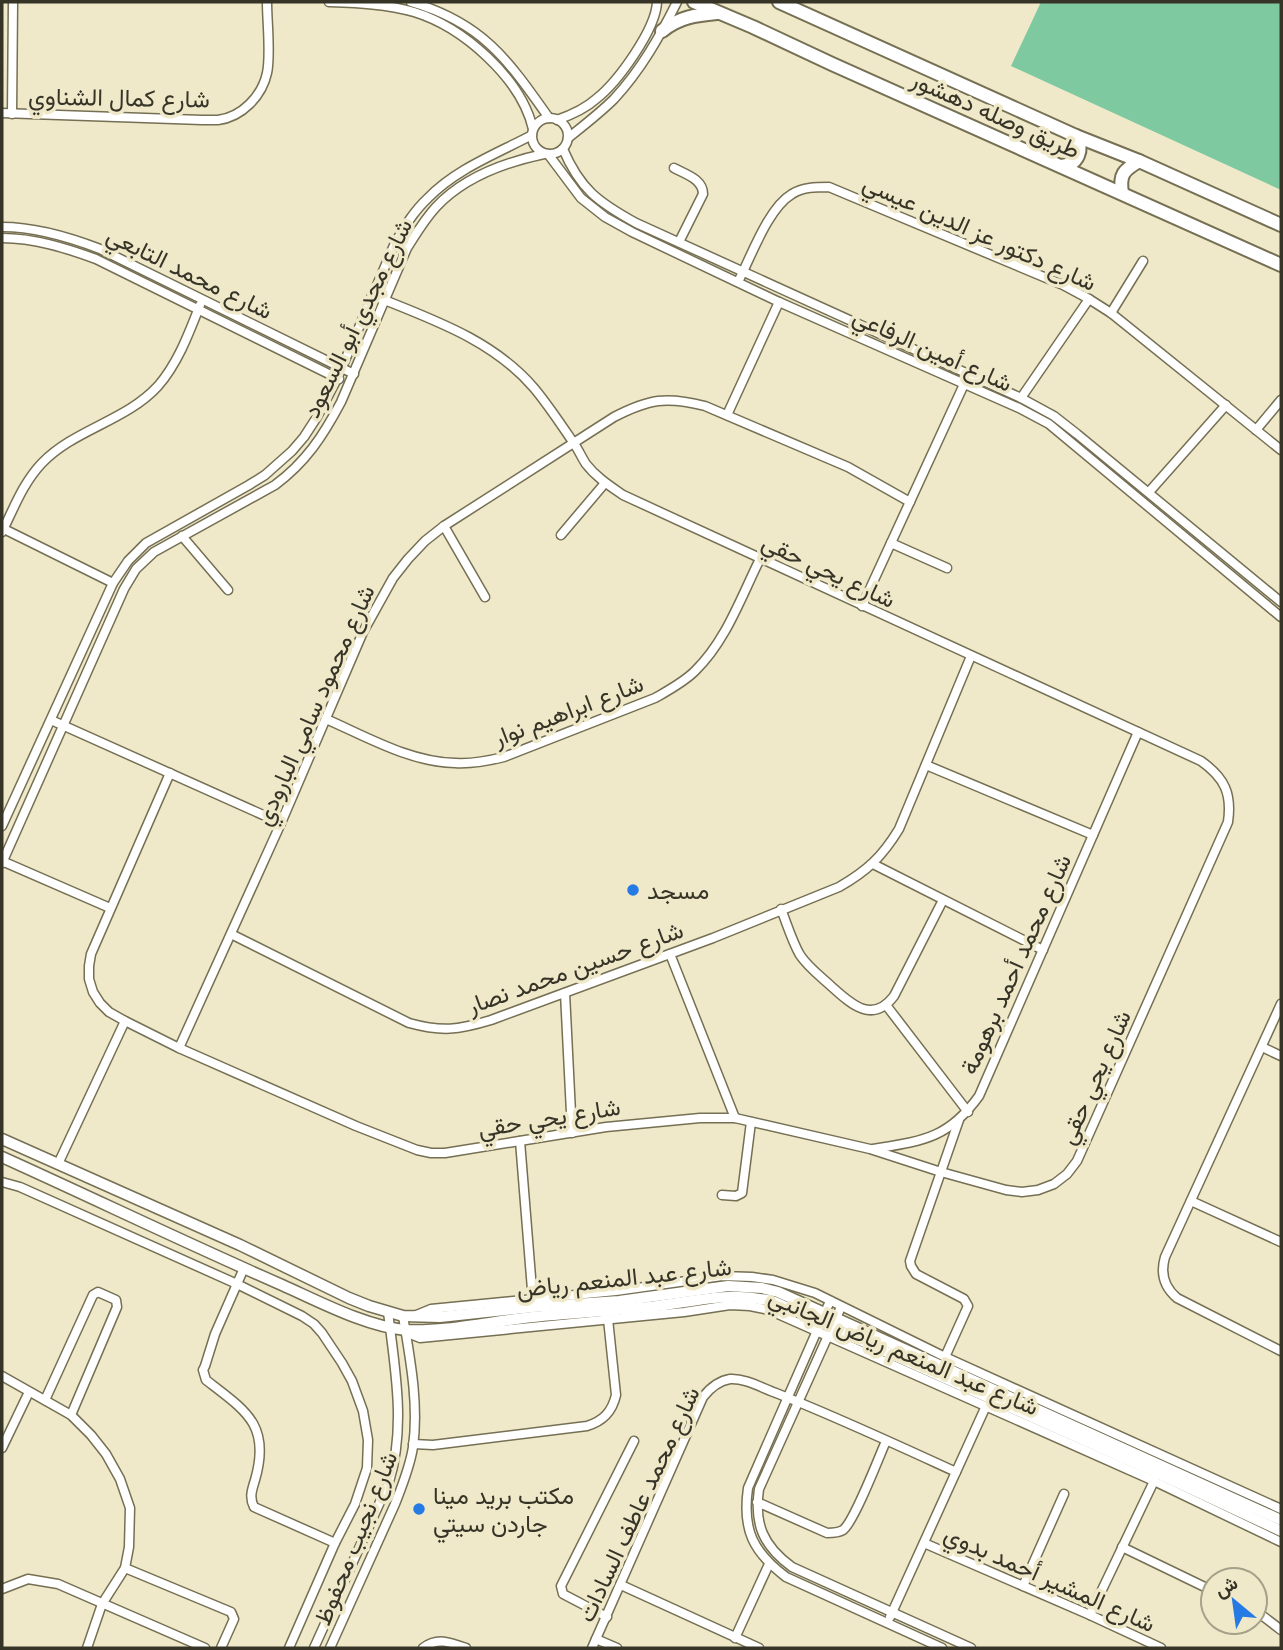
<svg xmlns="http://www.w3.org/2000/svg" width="1283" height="1650" font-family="Mulish,Vazirmatn,sans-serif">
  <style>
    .green { fill: #7ec9a0 }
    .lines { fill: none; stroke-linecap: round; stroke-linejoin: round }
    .minor-casing { stroke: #756f53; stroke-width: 11 }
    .tertiary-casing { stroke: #756f53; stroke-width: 13 }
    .primary-casing { stroke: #756f53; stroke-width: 16 }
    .minor { stroke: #fff; stroke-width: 8 }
    .tertiary { stroke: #fff; stroke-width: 10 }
    .primary { stroke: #fff; stroke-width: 12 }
    .poi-dot { fill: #257ae4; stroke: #efe9ca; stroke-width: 2.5 }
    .labels { text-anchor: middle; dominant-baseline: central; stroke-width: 7; stroke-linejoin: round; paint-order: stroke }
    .street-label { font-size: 24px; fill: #363327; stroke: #efe9ca }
    .poi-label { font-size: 24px; fill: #363327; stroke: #efe9ca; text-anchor: start }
  </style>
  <rect width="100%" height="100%" fill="#efe9ca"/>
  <path class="green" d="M1041 2H1281V190L1011 66Z"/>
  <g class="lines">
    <g class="minor-casing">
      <g id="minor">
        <path d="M329 2C357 3 387 4 414 12 463 27 521 78 533 129"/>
        <path d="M411 2C483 23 508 60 549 118"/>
        <path d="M2 113 202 120C207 120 213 120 218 120 242 117 262 96 267 73 271 55 267 22 267 2"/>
        <path d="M12 114 13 2"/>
        <circle cx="550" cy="136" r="18"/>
        <path d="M557 120C571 115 585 109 596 99 618 82 656 29 657 2"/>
        <path d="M568 138C583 126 600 113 614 99 641 70 660 36 677 2"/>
        <path d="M563 149C580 189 598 202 636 223L1021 398 1054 416 1077 434 1281 602"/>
        <path d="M548 154 581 198 605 217 632 232 779 302 1019 408 1049 424 1281 617"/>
        <path d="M674 168C685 174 703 179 703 194L679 242"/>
        <path d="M2 227C36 227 69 237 100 249L354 374"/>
        <path d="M2 238C34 238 66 248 96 259L339 379"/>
        <path d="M738 282C751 257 768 208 792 194 803 187 816 187 829 187L1063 285 1089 299 1111 313 1281 450"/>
        <path d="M1111 313 1143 261"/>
        <path d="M1021 398 1089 299"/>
        <path d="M727 415 779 302"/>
        <path d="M1256 430 1281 400"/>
        <path d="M1149 492 1226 405"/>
        <path d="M444 526 485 597"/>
        <path d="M4 529 113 583"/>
        <path d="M2 532C14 508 23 483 42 463 75 429 126 421 158 386 178 363 189 333 200 305"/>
        <path d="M561 535 605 483"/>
        <path d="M182 536 228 590"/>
        <path d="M891 543 947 568"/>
        <path d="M862 606 966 380"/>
        <path d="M326 719C367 737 410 762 455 763 472 764 488 761 504 757L655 698C669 690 684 682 695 671 726 641 741 597 760 559"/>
        <path d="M51 720 281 823"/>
        <path d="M926 765 1093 835"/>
        <path d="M170 773 91 954 89 966V979L93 992 100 1003 109 1012 125 1021 179 1048 356 1126 417 1150 431 1153H445L606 1127 700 1118H735L870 1149 941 1172 1006 1190 1022 1192 1038 1190 1054 1184 1067 1174 1077 1161 1228 822C1232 794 1225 778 1201 761L623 495C610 486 596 477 586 464 582 458 579 451 575 445 562 426 549 406 534 388 492 339 431 319 372 295"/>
        <path d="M2 826 113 583 128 561 146 543 249 485 265 475 292 451 304 437 317 417 337 379 395 243C405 226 414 211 428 198 456 169 496 154 532 135"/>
        <path d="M2 861 110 908"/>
        <path d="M2 863 124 589 136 569 154 552 275 485C306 462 323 436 341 402L407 248C416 234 424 220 436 207 463 178 506 162 544 154"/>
        <path d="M873 864 1043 950"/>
        <path d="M781 909C787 924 792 941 800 955 808 967 820 976 831 986 850 1003 872 1025 894 996L943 900"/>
        <path d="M231 934 409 1023C442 1032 458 1030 491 1020L713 938 839 887C867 871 882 857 899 829L971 656"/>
        <path d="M670 954 735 1118"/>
        <path d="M565 993 572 1133"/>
        <path d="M1281 1004 1165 1257C1160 1274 1164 1287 1177 1298L1281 1351"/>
        <path d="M886 1005 968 1112"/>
        <path d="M1262 1047 1281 1056"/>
        <path d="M179 1048 281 823 363 632 393 578 408 559 425 541 444 526 614 417C649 399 666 396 705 406L848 467 910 502"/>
        <path d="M520 1141 533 1302"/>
        <path d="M873 1149C922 1141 948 1139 979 1096L1138 732"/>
        <path d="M58 1164 125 1021"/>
        <path d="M2 1182 20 1187 237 1284 302 1316 314 1324 322 1333 342 1363 352 1381 363 1411 368 1440 367 1468 355 1504 335 1543 289 1648"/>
        <path d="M722 1195 736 1196 742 1193 751 1122"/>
        <path d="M1191 1201 1281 1242"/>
        <path d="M244 1268 215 1334 205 1366 203 1370 206 1380C246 1411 271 1425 255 1480 252 1490 249 1497 254 1507L335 1543"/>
        <path d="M830 1301 748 1488C742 1530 753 1552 786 1577L942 1648"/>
        <path d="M841 1307 759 1489C754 1524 763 1546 792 1567L971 1648"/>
        <path d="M414 1316 431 1309 616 1291 722 1276 752 1277 773 1280 815 1293 945 1357 1281 1509"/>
        <path d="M407 1330 410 1334 420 1338 684 1312 730 1305 750 1306 769 1310 1154 1481 1281 1542"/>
        <path d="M945 1357 968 1306 964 1299 916 1274 911 1266 910 1261 959 1120"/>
        <path d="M2 1376 71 1415 91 1435 106 1454 120 1479 130 1508 129 1547 125 1568 102 1604 87 1648"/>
        <path d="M45 1400 93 1295 98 1292 116 1300 117 1307 71 1415"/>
        <path d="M413 1444 433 1445 587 1426C603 1421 612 1412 616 1395L608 1319"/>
        <path d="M2 1448 29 1392"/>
        <path d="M757 1502 827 1533C833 1533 838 1533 843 1530 854 1522 879 1457 886 1441"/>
        <path d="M924 1543 1090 1615 1161 1648"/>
        <path d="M1122 1547 1213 1591"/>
        <path d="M125 1568 231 1612 234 1619 221 1648"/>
        <path d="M621 1585 759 1648"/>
        <path d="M1023 1586 1064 1494"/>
        <path d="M2 1589 28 1579 58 1584 205 1648"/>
        <path d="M1255 1610 1281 1630"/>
        <path d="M1090 1615 1155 1479"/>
        <path d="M607 1617 563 1594 561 1586 634 1441"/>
        <path d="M890 1617 986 1406"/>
        <path d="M735 1638 769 1564"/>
        <path d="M596 1639 617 1648"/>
        <path d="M314 1648 389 1482C406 1427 395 1369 388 1312"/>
        <path d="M330 1648 395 1504C402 1486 410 1467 413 1447 419 1404 410 1358 403 1316"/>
        <path d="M423 1648C437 1637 450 1642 466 1648"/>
        <path d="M592 1648 703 1397C710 1388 718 1381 730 1379 745 1378 762 1388 776 1393 837 1417 897 1445 956 1472"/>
      </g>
    </g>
    <g class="tertiary-casing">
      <g id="tertiary">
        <path d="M2 1139 240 1245 349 1298 369 1306 403 1316 440 1317 533 1307 619 1301 728 1286 762 1288 778 1292 1281 1520"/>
        <path d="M2 1157C95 1199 188 1244 282 1285 318 1301 367 1327 406 1330 445 1332 493 1321 533 1317 572 1313 611 1311 649 1307 695 1302 729 1290 775 1302L1157 1473 1281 1531"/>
      </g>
    </g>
    <g class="primary-casing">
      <g id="primary">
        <path d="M694 2 753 27 832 64 1281 265"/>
        <path d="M779 2 1076 136 1139 161 1281 225"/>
        <path d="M662 31C679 17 696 15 717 13"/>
        <path d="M1061 166C1078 165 1084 150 1076 136"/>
        <path d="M1122 193C1119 174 1124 170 1139 161"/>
      </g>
    </g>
    <use href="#minor" class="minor"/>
    <use href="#tertiary" class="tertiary"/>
    <use href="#primary" class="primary"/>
  </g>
  <g class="poi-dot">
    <circle cx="633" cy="890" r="7"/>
    <circle cx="419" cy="1509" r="7"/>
  </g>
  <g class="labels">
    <g class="street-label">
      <text transform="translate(119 97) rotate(1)">شارع كمال الشناوي</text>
      <text transform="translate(996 114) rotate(24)">طريق وصله دهشور</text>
      <text transform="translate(980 232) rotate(24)">شارع دكتور عز الدين عيسي</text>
      <text transform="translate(190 272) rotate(26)">شارع محمد التابعي</text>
      <text transform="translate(357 318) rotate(-64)">شارع مجدي أبو السعود</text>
      <text transform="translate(933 349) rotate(24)">شارع أمين الرفاعي</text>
      <text transform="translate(829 570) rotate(25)">شارع يحي حقي</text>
      <text transform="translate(314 705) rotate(-66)">شارع محمود سامي البارودي</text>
      <text transform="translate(568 710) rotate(-21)">شارع ابراهيم نوار</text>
      <text transform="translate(1015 964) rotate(-66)">شارع محمد أحمد برهومة</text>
      <text transform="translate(575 967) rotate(-20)">شارع حسين محمد نصار</text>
      <text transform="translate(1094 1077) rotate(-66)">شارع يحي حقي</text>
      <text transform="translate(549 1117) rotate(-9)">شارع يحي حقي</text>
      <text transform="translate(624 1277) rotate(-6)">شارع عبد المنعم رياض</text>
      <text transform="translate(904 1351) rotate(23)">شارع عبد المنعم رياض الجانبي</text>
      <text transform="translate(638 1504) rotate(-65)">شارع محمد عاطف السادات</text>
      <text transform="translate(355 1538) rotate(-68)">شارع نجيب محفوظ</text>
      <text transform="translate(1050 1578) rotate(24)">شارع المشير أحمد بدوي</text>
    </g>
    <g class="poi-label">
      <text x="647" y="890">مسجد</text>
      <text x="433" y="1495">مكتب بريد مينا<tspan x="433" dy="28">جاردن سيتي</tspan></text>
    </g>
  </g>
  <rect width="1283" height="1650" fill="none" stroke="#363327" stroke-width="7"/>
  <g transform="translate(1234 1601) rotate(331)"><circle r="33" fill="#efe9ca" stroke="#a5a089" stroke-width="2"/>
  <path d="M0-5L12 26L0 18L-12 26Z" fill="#257ae4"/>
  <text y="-10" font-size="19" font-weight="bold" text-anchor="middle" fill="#363327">ش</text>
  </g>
</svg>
